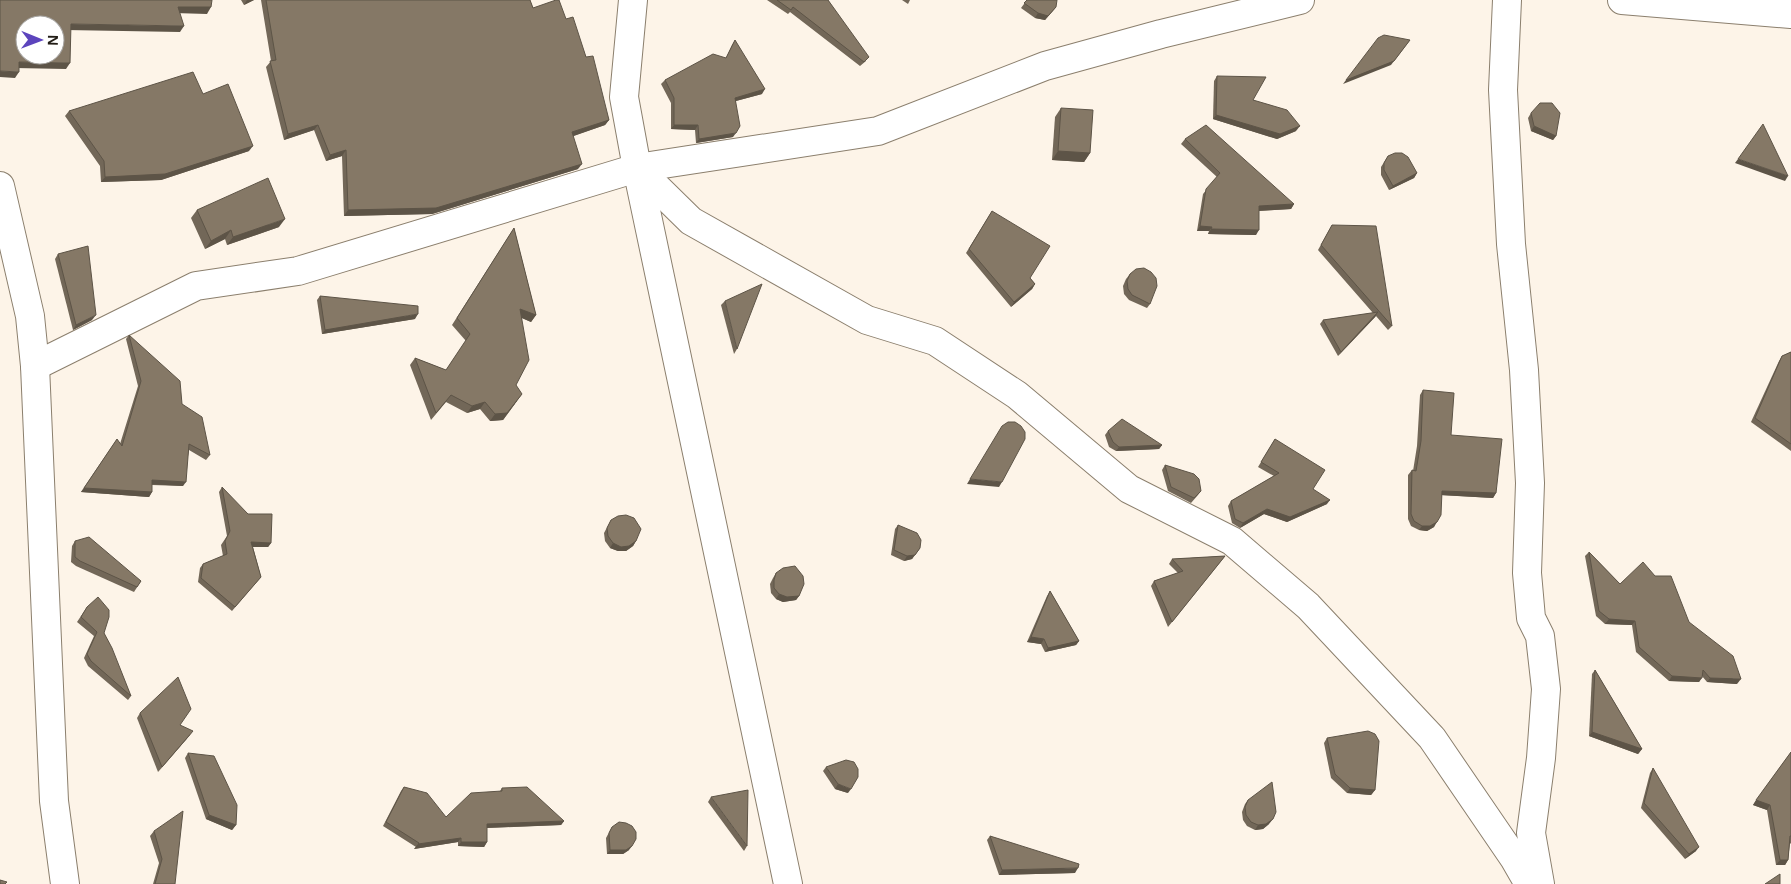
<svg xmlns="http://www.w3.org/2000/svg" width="1791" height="884" font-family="'Noto Sans',sans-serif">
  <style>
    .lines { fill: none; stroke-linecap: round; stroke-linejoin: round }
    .minor-casing { stroke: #8b7f6d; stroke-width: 30 }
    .minor { stroke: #fff; stroke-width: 28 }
    .wall { fill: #726758 }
    .shaded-wall { fill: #5d5447 }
    .building { fill: #857866; stroke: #5d5447; fill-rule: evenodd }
  </style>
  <rect width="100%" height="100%" fill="#fdf4e8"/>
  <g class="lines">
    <g class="minor-casing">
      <g id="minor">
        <path d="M633 0 624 97 637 168 788 884"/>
        <path d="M1507 0 1503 90 1511 244 1524 370 1530 483 1527 573 1531 618 1540 636 1546 689 1541 758 1531 833 1540 884"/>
        <path d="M1622 0 1791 14"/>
        <path d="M637 168 691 221 867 320 935 341 1017 395 1129 489 1232 541 1308 606 1432 738 1514 858 1529 884"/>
        <path d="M0 186 30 316 35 366 54 801 65 884"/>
        <path d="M35 366 196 286 298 271 637 168 878 131 1045 66 1161 34 1300 0"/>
      </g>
    </g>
    <use href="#minor" class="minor"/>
  </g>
  <g class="wall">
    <path d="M241 0H254L244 5Z"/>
    <path d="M261 0H530L533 8 566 19 586 57 609 120 605 125 573 136 578 169 432 214 344 216 342 156 326 161 314 130 284 140 266 67 271 61Z"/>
    <path d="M767 0H828L866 61 860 66 790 12 788 14Z"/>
    <path d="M902 0H910L908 4Z"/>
    <path d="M1027 0 1056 7 1045 20 1035 18 1021 8Z"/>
    <path d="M735 40 762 94 736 101 733 137 696 143 695 130 671 129V103L661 84 665 80 726 58 732 45Z"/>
    <path d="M1217 76 1253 100 1296 131 1277 139 1213 119 1214 81Z"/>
    <path d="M203 94 249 151 161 180 101 182 100 166 65 116 69 111Z"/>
    <path d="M1061 108 1090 153 1084 162 1052 160 1055 117Z"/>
    <path d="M1531 113 1556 136 1553 140 1531 131 1528 118Z"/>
    <path d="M1185 139 1294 204 1291 209 1259 211 1256 235 1208 234 1209 231H1197L1203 194 1217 177 1181 144Z"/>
    <path d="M1388 156 1417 173 1414 178 1389 190 1381 175V167Z"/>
    <path d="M197 210 279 227 227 245 225 239 205 249 191 218Z"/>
    <path d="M992 211 1030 278 1035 284 1032 289 1011 307 966 253Z"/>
    <path d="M1332 225 1392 326 1388 330 1376 316 1338 356 1320 324 1323 320 1373 313 1318 250Z"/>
    <path d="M514 228 536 315 531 322 522 318 516 385 517 401 503 420 490 421 480 409 467 413 446 402 431 420 410 365 415 358 446 370 466 341 452 325Z"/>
    <path d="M58 254 92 320 73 330 55 259Z"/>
    <path d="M1130 274 1150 304 1147 308 1129 300 1124 294 1123 286 1126 279Z"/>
    <path d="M320 296 415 319 322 334 317 300Z"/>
    <path d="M725 301 737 349 734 354 721 305Z"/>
    <path d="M129 335 182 404 210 455 206 460 189 450 183 486 152 485V492L149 497 81 492 117 439 120 444 138 386 126 339Z"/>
    <path d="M1791 352V451L1751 422 1779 361 1782 356Z"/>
    <path d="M1423 390 1451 435 1496 493 1493 498 1442 495 1434 527 1427 531 1419 530 1411 526 1408 519V475L1412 470 1413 471 1417 446 1420 395Z"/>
    <path d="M1108 431 1162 445 1159 449 1116 451 1109 447 1105 435Z"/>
    <path d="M1275 439 1313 489 1327 504 1287 522 1264 514 1240 528 1232 523 1228 506 1231 501 1274 476 1258 467Z"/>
    <path d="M1165 465 1201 491 1198 495 1191 503 1168 491 1162 470Z"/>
    <path d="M222 487 271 543 268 547H253L261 577 232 611 198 582 200 568 203 564 223 556 221 545 227 536 219 492Z"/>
    <path d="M611 520 636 541 633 546 626 551H618L610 548 605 541 604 533Z"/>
    <path d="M898 525 920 548 912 559 904 561 891 555 895 529Z"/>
    <path d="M75 541 141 581 134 592 76 566 71 562 72 546Z"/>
    <path d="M1589 552 1620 584 1689 622 1737 684 1707 682 1702 676 1699 682 1669 681 1636 652 1632 625 1605 624 1596 616 1585 556Z"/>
    <path d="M1225 556 1222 560 1168 627 1151 586 1154 581 1178 573 1169 564 1172 559Z"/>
    <path d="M776 573 799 596 796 600 783 602 776 599 771 593 770 584 773 578Z"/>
    <path d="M1050 591 1079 641 1076 645 1045 652 1041 644 1027 642 1047 596Z"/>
    <path d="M87 607 104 633 131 696 128 700 88 666 84 658 94 636 77 622Z"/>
    <path d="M1595 670 1642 749 1638 754 1589 736 1592 674Z"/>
    <path d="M140 713 180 725 190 735 158 772 137 718Z"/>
    <path d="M1327 738 1375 790 1371 795 1347 793 1331 778 1324 743Z"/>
    <path d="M1791 752V844L1790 843 1788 860 1785 865H1776L1767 810 1753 805Z"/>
    <path d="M188 753 236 825 232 830 206 819 185 758Z"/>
    <path d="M826 767 848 793 835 789 823 771Z"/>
    <path d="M1653 768 1696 851 1685 859 1641 808 1650 773Z"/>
    <path d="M404 787 446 817 500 791 502 788 564 821 561 825 487 828V842L484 847 458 846V842L414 849 416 847 383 826 401 791Z"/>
    <path d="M711 797 747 846 744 851 708 802Z"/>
    <path d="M1248 800 1269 824 1263 829 1255 830 1247 826 1243 820 1242 812 1245 804Z"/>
    <path d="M612 827 629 850 623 854H607L606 838Z"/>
    <path d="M154 831 175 884H153L159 863 150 836Z"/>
    <path d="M990 836 1075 873 999 875 987 840Z"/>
  </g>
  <g class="shaded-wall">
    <path d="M247 0H254L244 5Z"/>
    <path d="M178 7H211L207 14 174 13Z"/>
    <path d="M1056 7 1045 20 1035 18 1038 13Z"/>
    <path d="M71 24 184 26 180 32 66 30Z"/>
    <path d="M1410 40 1391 65 1343 84 1346 80Z"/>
    <path d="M19 62 70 63 66 69 15 68Z"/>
    <path d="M0 71 19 72 15 78 0 77Z"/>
    <path d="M765 89 762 94 732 102 735 98Z"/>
    <path d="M1216 115 1300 126 1296 131 1277 139 1213 119Z"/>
    <path d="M609 120 605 125 568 138 572 132Z"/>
    <path d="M318 125 314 130 284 140 288 134Z"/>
    <path d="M674 125H698L695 130 671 129Z"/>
    <path d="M1534 126 1556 136 1553 140 1531 131Z"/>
    <path d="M736 133 733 137 696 143 699 139Z"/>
    <path d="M253 146 249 151 161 180 101 182 105 177Z"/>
    <path d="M346 150 342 156 326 161 330 155Z"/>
    <path d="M1058 151 1090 153 1084 162 1052 160Z"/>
    <path d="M1738 159 1788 176 1785 181 1735 163Z"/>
    <path d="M582 164 578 169 432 214 344 216 348 210Z"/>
    <path d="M1417 173 1414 178 1389 190 1393 186Z"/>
    <path d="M1294 204 1291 209 1256 211 1259 206Z"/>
    <path d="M285 219 279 227 227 245 233 237Z"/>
    <path d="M1200 226 1212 227 1209 231H1197Z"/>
    <path d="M1211 229 1259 230 1256 235 1208 234Z"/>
    <path d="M231 230 225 239 205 249 211 241Z"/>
    <path d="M1035 284 1032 289 1011 307 1014 302Z"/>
    <path d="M520 309 536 315 531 322 515 315Z"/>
    <path d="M1378 312 1375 317 1338 356 1341 352Z"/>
    <path d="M418 314 415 319 322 334 325 330Z"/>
    <path d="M96 315 92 320 73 330 76 325Z"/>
    <path d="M522 394 503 420 490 421 495 414Z"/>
    <path d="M485 402 480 409 467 413 472 406Z"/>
    <path d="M1162 445 1159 449 1116 451 1119 447Z"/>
    <path d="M970 479 1002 482 999 487 967 484Z"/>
    <path d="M152 480 186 482 183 486 148 484Z"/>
    <path d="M84 488 152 492 149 497 81 492Z"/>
    <path d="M1442 491 1496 493 1493 498 1439 495Z"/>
    <path d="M1330 500 1327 504 1287 522 1264 514 1240 528 1243 523 1267 509Z"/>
    <path d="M1437 522 1434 527 1427 531 1419 530 1422 526Z"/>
    <path d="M636 541 633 546 626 551H618L610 548 613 543Z"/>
    <path d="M251 542 271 543 268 547H248Z"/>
    <path d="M920 548 912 559 904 561 907 556Z"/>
    <path d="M779 594 799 596 796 600 783 602 776 599Z"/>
    <path d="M1609 619 1635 621 1632 625 1605 624Z"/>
    <path d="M1031 637 1044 639 1041 644 1027 642Z"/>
    <path d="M1079 641 1076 645 1045 652 1048 648Z"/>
    <path d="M1672 676 1702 678 1699 682 1669 681Z"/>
    <path d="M1710 678 1741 679 1737 684 1707 682Z"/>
    <path d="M193 731 190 735 158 772 162 767Z"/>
    <path d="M1592 732 1642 749 1638 754 1589 736Z"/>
    <path d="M838 784 851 789 848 793 835 789Z"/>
    <path d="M1350 788 1375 790 1371 795 1347 793Z"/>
    <path d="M1756 800 1770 805 1767 810 1753 805Z"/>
    <path d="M209 815 236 825 232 830 206 819Z"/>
    <path d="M1273 819 1269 824 1263 829 1255 830 1258 825Z"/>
    <path d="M564 821 561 825 484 828 487 824Z"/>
    <path d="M461 838 458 842 414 849 418 844Z"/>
    <path d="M461 842H487L484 847 458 846Z"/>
    <path d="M632 846 629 850 623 854H607L610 850Z"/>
    <path d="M1699 847 1696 851 1685 859 1689 854Z"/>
    <path d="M1780 860H1788L1785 865H1776Z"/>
    <path d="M1078 868 1075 873 999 875 1002 870Z"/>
  </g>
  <g class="building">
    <path d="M0 0H212L211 7H178L184 26 71 24 70 63 19 62V72L0 71ZM25 25H55V55H25Z"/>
    <path d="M266 0H530L533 8 556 0H559L566 19 573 17 586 57 593 56 609 120 572 132 582 164 436 208 348 210 346 150 330 155 318 125 288 134 270 61 276 60Z"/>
    <path d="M777 0H828L869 57 864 62 793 7 791 10Z"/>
    <path d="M1027 0H1057L1056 7 1048 16 1038 13 1024 3Z"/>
    <path d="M1384 35 1410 40 1394 61 1346 80 1378 38Z"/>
    <path d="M735 40 765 89 735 98 740 126 736 133 699 139 698 125H674V98L665 80 713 54 726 58Z"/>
    <path d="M193 72 203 94 228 84 253 146 165 174 105 177 104 161 69 111Z"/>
    <path d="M1217 76 1266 77 1253 100 1287 110 1300 126 1280 134 1216 115Z"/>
    <path d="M1540 103H1552L1560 113 1556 136 1534 126 1531 113Z"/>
    <path d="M1061 108 1093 110 1090 153 1058 151Z"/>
    <path d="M1763 124 1788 176 1738 159Z"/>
    <path d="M1206 125 1294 204 1259 206V230L1211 229 1212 227 1200 226 1206 189 1220 173 1185 139Z"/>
    <path d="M1395 153H1402L1408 157 1417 173 1393 186 1384 170V163L1388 156Z"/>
    <path d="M268 178 285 219 233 237 231 230 211 241 197 210Z"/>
    <path d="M992 211 1050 246 1030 278 1035 284 1014 302 969 249Z"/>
    <path d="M1332 225 1376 226 1392 326 1321 245Z"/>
    <path d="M514 228 536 315 520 309 529 360 516 385 522 394 507 413 495 414 485 402 472 406 451 395 436 413 415 358 446 370 470 334 457 318Z"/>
    <path d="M88 246 96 315 76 325 58 254Z"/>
    <path d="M1144 268 1151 272 1156 278 1157 286 1150 304 1132 295 1128 289 1127 281 1130 274 1136 269Z"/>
    <path d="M762 284 737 349 725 301Z"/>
    <path d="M320 296 418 306V314L325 330Z"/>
    <path d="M1378 312 1341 352 1323 320Z"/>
    <path d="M129 335 180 381 182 404 202 417 210 455 189 444 186 482 152 480V492L84 488 117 439 122 446 141 381Z"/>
    <path d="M1791 352V444L1755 418 1782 356Z"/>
    <path d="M1423 390 1454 393 1451 435 1502 439 1496 493 1442 491 1441 515 1437 522 1430 526H1422L1414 521 1411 514 1412 470 1416 471 1421 441Z"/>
    <path d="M1122 419 1162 445 1119 447 1113 442 1108 431Z"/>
    <path d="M1008 422H1015L1021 426 1025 432V439L1002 482 970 479 1002 426Z"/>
    <path d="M1275 439 1325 470 1313 489 1330 500 1290 517 1267 509 1243 523 1235 519 1231 501 1279 473 1261 462Z"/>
    <path d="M1165 465 1194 474 1199 479 1201 491 1194 498 1171 487Z"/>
    <path d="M222 487 248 514H272L271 543 251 542 261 577 235 607 201 578 203 564 227 554 225 541 230 531Z"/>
    <path d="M626 515 634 518 641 529 636 541 629 546 621 547 613 543 608 536 607 528 611 520 618 516Z"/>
    <path d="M898 525 917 533 921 540 920 548 915 555 907 556 894 550Z"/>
    <path d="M89 537 141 581 137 587 80 561 75 557V541Z"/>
    <path d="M1589 552 1620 584 1643 562 1655 576H1671L1689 622 1733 656 1741 679 1710 678 1703 670 1702 678 1672 676 1639 647 1635 621 1609 619 1599 611Z"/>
    <path d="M1225 556 1172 622 1154 581 1183 571 1172 559Z"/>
    <path d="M795 566 803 576 804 584 799 596 787 597 779 594 774 588V580L776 573 783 568Z"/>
    <path d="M1050 591 1079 641 1048 648 1044 639 1031 637Z"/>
    <path d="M98 597 109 610V617L104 633 112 648 131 696 91 661 87 654 97 632 81 617 87 607Z"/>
    <path d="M1595 670 1642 749 1592 732Z"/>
    <path d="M178 677 191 709 180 725 193 731 162 767 140 713Z"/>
    <path d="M1368 731 1375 734 1379 741 1375 790 1350 788 1335 774 1327 738Z"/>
    <path d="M1791 752V836H1790L1788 860H1780L1770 805 1756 800Z"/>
    <path d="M188 753 214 756 237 805 236 825 209 815Z"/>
    <path d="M846 760 854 762 858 769V777L851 789 838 784 826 767Z"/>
    <path d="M1653 768 1699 847 1689 854 1644 803Z"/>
    <path d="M1272 782 1276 812 1273 819 1266 824 1258 825 1251 822 1246 815 1245 807 1248 800Z"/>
    <path d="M404 787 427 793 446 817 471 793 502 791V788L527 787 564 821 487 824V842H461V838L418 844 419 843 386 822Z"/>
    <path d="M748 790 747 846 711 797Z"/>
    <path d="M183 811 175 884H155L162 859 154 831Z"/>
    <path d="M619 822 626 823 632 826 636 832V839L632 846 626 850H610L609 833 612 827Z"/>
    <path d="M990 836 1079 864 1078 868 1002 870Z"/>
    <path d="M1780 874V884H1765Z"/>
    <path d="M0 880 7 882 5 884H0Z"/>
  </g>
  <g transform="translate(40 40) rotate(91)"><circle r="24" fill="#ffffff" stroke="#a7a5a2"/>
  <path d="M0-4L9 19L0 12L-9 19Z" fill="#5c44bd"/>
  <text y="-8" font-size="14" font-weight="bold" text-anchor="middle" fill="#221d16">N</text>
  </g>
</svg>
